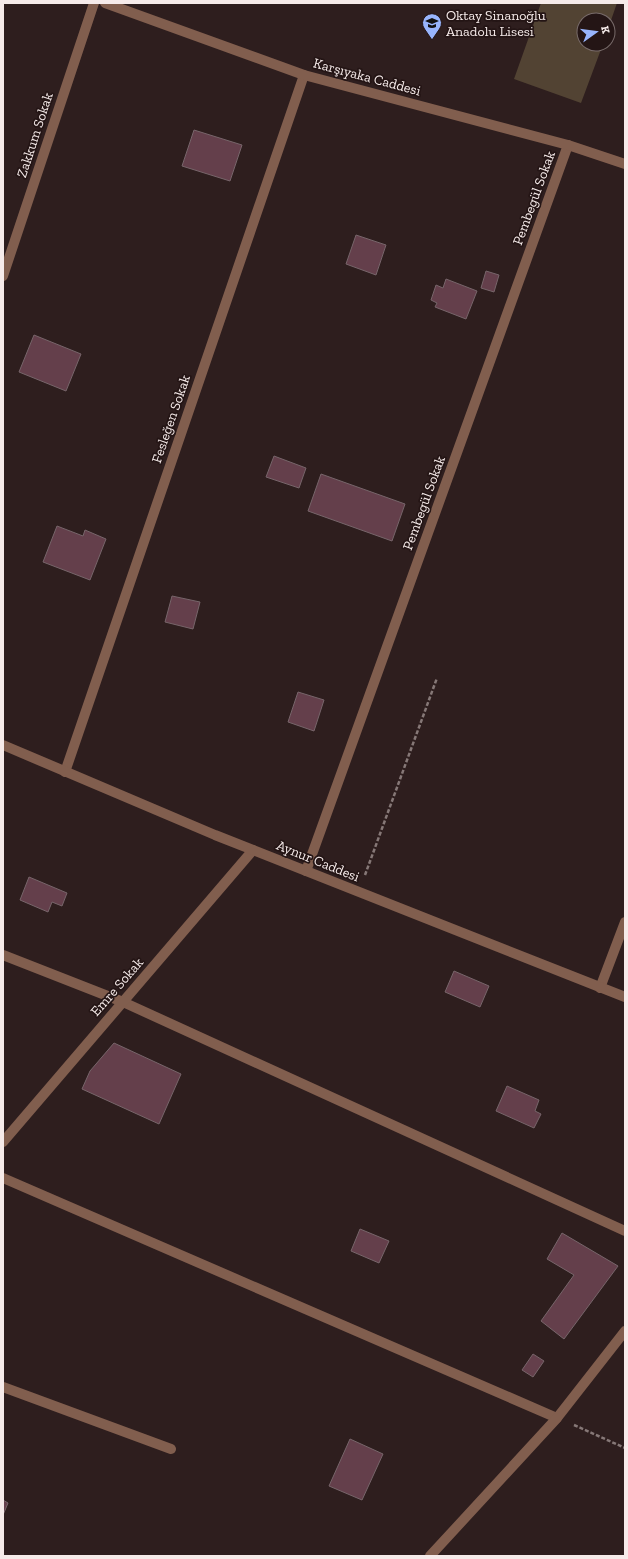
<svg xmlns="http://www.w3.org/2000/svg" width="628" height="1559" font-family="'Zilla Slab',serif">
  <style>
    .green { fill: #524333 }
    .building { fill: #643f4b; stroke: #77656a }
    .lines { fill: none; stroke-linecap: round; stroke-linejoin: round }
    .path { stroke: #867877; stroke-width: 2.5; stroke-dasharray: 4 2; stroke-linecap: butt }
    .minor { stroke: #815e4e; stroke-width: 10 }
    .tertiary { stroke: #815e4e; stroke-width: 10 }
    .labels { text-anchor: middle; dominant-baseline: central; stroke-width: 3.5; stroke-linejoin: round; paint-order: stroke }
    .poi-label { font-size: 14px; fill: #f6ebea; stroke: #241515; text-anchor: start }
    .street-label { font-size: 14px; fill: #f6ebea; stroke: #241515 }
  </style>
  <rect width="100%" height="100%" fill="#2e1e1e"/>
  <path class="green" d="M541 3H617L608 29V20H584V44H603L581 103 514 79Z"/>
  <g class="building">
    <path d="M194 130 242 145 230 181 182 166Z"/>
    <path d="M356 235 386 245 376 275 346 264Z"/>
    <path d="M486 271 499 275 494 292 481 288Z"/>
    <path d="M446 279 477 291 466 319 435 307 437 303 431 300 436 285 443 288Z"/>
    <path d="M34 335 81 354 66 391 19 372Z"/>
    <path d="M274 456 306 468 299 488 266 477Z"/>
    <path d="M321 474 405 504 392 541 308 511Z"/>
    <path d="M57 526 83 536 85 530 106 539 90 580 43 562Z"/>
    <path d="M172 596 200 602 193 629 165 622Z"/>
    <path d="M298 692 324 700 314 731 288 722Z"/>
    <path d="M29 877 67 893 62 906 52 902 48 912 20 900Z"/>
    <path d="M454 971 489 986 480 1007 445 992Z"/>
    <path d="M114 1043 181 1074 159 1124 82 1089 90 1071Z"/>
    <path d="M507 1086 539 1100 535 1111 541 1114 534 1128 496 1111Z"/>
    <path d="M360 1229 389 1241 379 1263 351 1251Z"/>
    <path d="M562 1233 618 1266 564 1339 541 1321 574 1275 547 1259Z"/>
    <path d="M533 1354 544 1361 533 1377 522 1370Z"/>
    <path d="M350 1439 383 1454 362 1500 329 1486Z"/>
    <path d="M3 1500 8 1503 3 1515Z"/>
  </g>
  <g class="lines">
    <g class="path">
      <path d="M365 875 437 678"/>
      <path d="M574 1425 625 1448"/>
    </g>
    <g class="minor">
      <path d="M3 276 94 3"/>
      <path d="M65 772 304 75"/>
      <path d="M306 871 568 145"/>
      <path d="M3 955 123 1002 625 1231"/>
      <path d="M600 988 625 922"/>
      <path d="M3 1142 253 850"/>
      <path d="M3 1178 557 1418"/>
      <path d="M3 1387 171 1449"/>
      <path d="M430 1556 557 1418 625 1331"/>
    </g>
    <g class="tertiary">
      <path d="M105 3 304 75 568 145 625 164"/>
      <path d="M3 745 215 835 625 997"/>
    </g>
  </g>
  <defs>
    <g id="school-pin" transform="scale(1)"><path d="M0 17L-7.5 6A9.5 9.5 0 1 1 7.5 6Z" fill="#98b5fd" stroke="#241515"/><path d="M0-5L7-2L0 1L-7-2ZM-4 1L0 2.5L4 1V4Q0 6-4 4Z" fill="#111"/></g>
  </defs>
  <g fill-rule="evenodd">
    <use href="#school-pin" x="432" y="23"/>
  </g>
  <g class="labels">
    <g class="poi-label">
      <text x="446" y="15">Oktay Sinanoğlu<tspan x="446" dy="16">Anadolu Lisesi</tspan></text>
    </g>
    <g class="street-label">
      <text transform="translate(367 77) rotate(15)">Karşıyaka Caddesi</text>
      <text transform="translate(35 135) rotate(-72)">Zakkum Sokak</text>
      <text transform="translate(534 198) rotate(-70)">Pembegül Sokak</text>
      <text transform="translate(171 419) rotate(-71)">Fesleğen Sokak</text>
      <text transform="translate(424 503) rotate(-70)">Pembegül Sokak</text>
      <text transform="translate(318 861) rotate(22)">Aynur Caddesi</text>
      <text transform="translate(117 987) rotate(-49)">Emre Sokak</text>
    </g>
  </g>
  <rect width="628" height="1559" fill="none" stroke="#f6ebea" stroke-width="8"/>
  <g transform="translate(596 32) rotate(76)"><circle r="19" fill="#241515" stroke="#786b6a"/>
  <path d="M0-3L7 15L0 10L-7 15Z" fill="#98b5fd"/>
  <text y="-6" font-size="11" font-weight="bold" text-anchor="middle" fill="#f6ebea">K</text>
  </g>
</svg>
